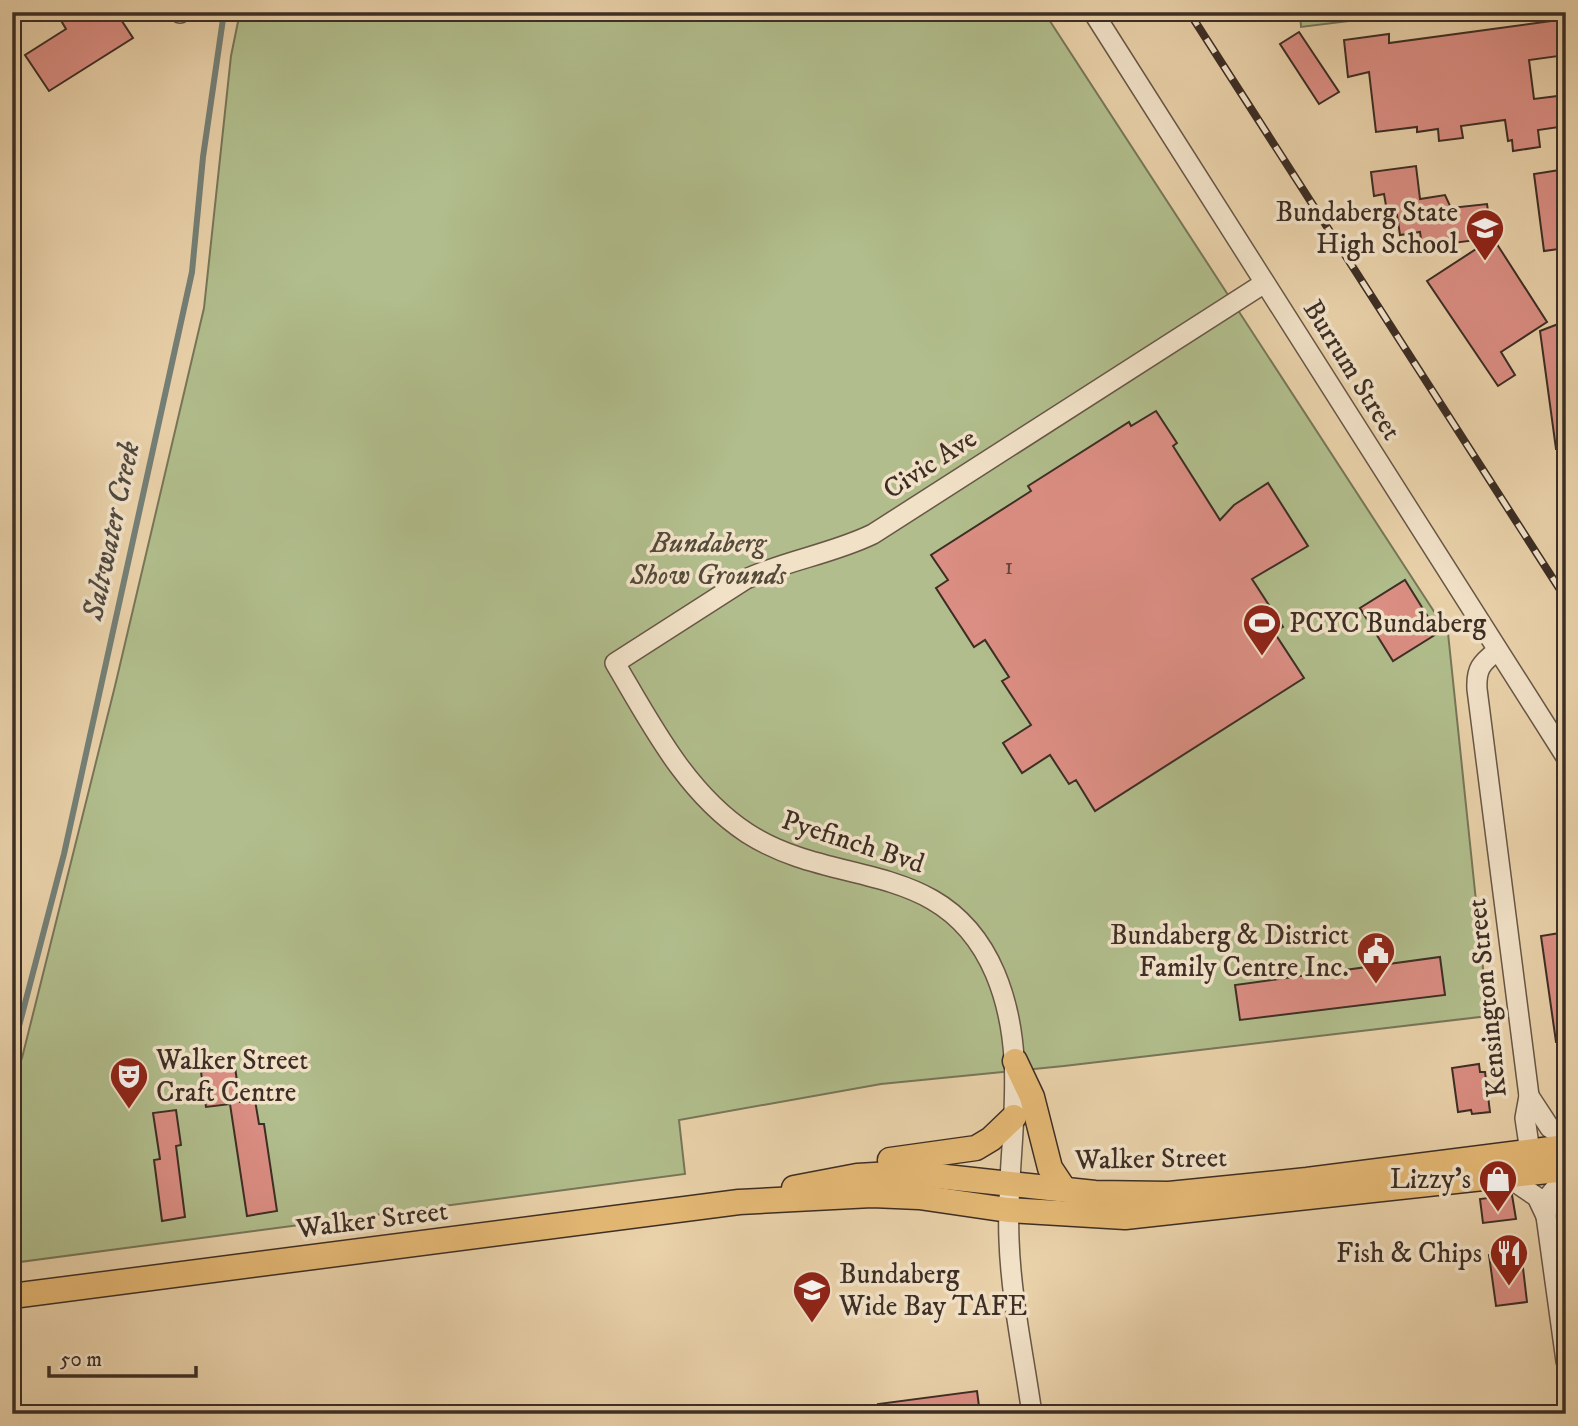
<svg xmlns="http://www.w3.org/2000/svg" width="1578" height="1426" font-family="'IM FELL DW Pica',serif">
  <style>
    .green { fill: #b1bd8c; stroke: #777658; stroke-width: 2 }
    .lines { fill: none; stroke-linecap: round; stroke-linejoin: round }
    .stream { stroke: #748077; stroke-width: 6 }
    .building { fill: #db8e83; stroke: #3d2e25; stroke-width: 2 }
    .minor-casing { stroke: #685746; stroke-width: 22 }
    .major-casing { stroke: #3d2e25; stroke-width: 27 }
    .minor { stroke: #f1e1c7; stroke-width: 19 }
    .major { stroke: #e4b874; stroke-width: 24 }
    .rail-casing { stroke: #3d2e25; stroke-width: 8 }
    .rail { stroke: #f1e1c7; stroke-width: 5; stroke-dasharray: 16; stroke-linecap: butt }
    .labels { text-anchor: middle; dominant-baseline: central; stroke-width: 7; stroke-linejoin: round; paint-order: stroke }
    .number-label { font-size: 24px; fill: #64463c }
    .poi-label { font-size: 28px; fill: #3d2e25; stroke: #f1e1c7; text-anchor: end }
    .street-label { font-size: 28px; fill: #3d2e25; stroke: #f1e1c7 }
    .park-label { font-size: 28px; font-style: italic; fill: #544b3a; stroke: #f1e1c7 }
    .water-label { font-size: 30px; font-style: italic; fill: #4f4940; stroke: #f1e1c7 }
  </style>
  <rect width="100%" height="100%" fill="#e9d1a9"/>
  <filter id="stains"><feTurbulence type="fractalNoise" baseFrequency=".00286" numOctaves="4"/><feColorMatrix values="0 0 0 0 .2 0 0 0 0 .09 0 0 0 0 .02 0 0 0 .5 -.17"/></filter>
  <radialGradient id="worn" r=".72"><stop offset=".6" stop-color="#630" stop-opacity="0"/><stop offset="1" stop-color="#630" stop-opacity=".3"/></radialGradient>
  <g class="green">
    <path d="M240 12H1044L1448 633 1488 1016 1064 1066 881 1084 679 1120 685 1174 12 1263V1081L22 1058 115 686 204 308 231 56Z"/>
    <path d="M1300 12H1397V15L1301 27Z"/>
  </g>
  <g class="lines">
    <path class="stream" d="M12 1053 64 854 192 272 203 157 224 12"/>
  </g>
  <g class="building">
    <path d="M56 12H116L133 38 49 91 25 55 66 29Z"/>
    <path d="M1566 19V55L1529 60 1534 99 1566 95V126L1538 130 1540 147 1513 151 1512 140 1508 141 1505 120 1461 126 1463 138 1439 141 1438 129 1417 132V127L1376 132 1369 72 1348 77 1344 40 1389 34V43Z"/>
    <path d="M1299 32 1339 92 1319 104 1280 44Z"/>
    <path d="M1416 166 1420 199 1445 195 1451 208 1487 204 1492 238 1422 247 1420 232 1400 235 1397 215 1388 217 1384 194 1374 196 1371 172Z"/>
    <path d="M1566 169V248L1544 251 1534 174Z"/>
    <path d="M1493 238 1547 322 1501 352 1515 375 1498 386 1427 281Z"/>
    <path d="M1566 321V449H1556L1540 331Z"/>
    <path d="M1156 411 1177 443 1173 446 1220 520 1234 505 1268 483 1308 546 1252 579 1283 627 1274 632 1304 678 1095 811 1076 780 1069 784 1050 755 1022 773 1003 743 1031 725 1002 681 1009 677 985 640 974 647 936 588 948 580 931 555 1031 491 1028 486 1129 422 1131 426Z"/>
    <path d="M1405 580 1438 633 1393 661 1360 608Z"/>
    <path d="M1566 932V1041L1556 1042 1541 936Z"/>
    <path d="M1440 957 1445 995 1240 1020 1235 985Z"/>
    <path d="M1479 1064 1480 1072H1485L1490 1112 1472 1114 1471 1110 1458 1112 1452 1068Z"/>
    <path d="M235 1067 240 1102 255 1100 259 1124H264L277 1211 247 1216 230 1104 206 1107 201 1072Z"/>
    <path d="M176 1110 181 1145 176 1146 185 1217 162 1221 154 1160 160 1159 153 1113Z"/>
    <path d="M1512 1195 1516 1219 1483 1223 1480 1199Z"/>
    <path d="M1521 1251 1527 1302 1496 1306 1489 1255Z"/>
    <path d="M977 1391 980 1414H879L878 1404Z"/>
  </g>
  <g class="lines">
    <g class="minor-casing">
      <g id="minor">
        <path d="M179 12 180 13"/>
        <path d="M1093 12 1566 757"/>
        <path d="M1497 651C1481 663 1476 669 1477 689L1529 1096 1525 1118 1530 1152 1540 1160"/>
        <path d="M1529 1096 1550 1128 1566 1138"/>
        <path d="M1566 1175 1549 1196 1546 1216 1566 1361"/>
        <path d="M1506 1176 1537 1197 1546 1216"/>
        <path d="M1032 1414C1024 1357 1011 1298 1009 1240 1005 1150 1032 1060 995 973 945 856 835 890 747 833 686 793 651 724 615 663L746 579C787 560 832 554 873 534L1263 284"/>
      </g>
    </g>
    <g class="major-casing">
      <g id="major">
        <path d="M1015 1061 1032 1097 1050 1168 1064 1189"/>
        <path d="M890 1160 976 1148 991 1139 1014 1117"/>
        <path d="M794 1188 857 1176 909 1173 1095 1193 1169 1194 1307 1180 1566 1147"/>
        <path d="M12 1296 739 1202 872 1195 919 1197 1008 1210 1125 1217 1566 1169"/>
      </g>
    </g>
    <use href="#minor" class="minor"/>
    <use href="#major" class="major"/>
    <g class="rail-casing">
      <path id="rail" d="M1189 12 1566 599"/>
    </g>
    <use href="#rail" class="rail"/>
  </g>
  <defs>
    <g id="school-pin" transform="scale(2.0125)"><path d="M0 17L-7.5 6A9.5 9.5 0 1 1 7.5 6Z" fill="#8f2418" stroke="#f1e1c7"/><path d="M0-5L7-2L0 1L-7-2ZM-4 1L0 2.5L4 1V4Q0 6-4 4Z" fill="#fff"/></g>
    <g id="stadium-pin" transform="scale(2.0125)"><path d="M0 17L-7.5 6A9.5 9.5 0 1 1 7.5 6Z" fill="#8f2418" stroke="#f1e1c7"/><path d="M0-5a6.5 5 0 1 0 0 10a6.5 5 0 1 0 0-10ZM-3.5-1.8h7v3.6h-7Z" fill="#fff"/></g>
    <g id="civic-pin" transform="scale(2.0125)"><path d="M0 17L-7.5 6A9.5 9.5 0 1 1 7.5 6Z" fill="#8f2418" stroke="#f1e1c7"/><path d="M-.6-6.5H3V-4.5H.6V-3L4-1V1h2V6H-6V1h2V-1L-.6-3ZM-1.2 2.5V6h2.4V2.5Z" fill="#fff"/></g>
    <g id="theatre-pin" transform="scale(2.0125)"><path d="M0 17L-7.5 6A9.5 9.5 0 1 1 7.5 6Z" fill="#8f2418" stroke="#f1e1c7"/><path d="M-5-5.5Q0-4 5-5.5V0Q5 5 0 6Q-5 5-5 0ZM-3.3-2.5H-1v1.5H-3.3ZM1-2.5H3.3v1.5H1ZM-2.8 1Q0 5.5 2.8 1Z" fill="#fff"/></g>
    <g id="shop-pin" transform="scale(2.0125)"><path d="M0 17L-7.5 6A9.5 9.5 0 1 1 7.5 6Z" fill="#8f2418" stroke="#f1e1c7"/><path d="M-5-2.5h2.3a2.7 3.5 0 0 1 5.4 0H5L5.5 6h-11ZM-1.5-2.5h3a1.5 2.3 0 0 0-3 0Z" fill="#fff"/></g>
    <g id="restaurant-pin" transform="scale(2.0125)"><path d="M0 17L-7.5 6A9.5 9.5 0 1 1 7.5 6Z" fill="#8f2418" stroke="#f1e1c7"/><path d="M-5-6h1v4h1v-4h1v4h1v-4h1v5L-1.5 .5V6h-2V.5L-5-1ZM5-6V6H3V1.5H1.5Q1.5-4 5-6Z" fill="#fff"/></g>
    <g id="university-pin" transform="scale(2.0125)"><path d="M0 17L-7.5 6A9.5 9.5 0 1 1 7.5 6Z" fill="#8f2418" stroke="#f1e1c7"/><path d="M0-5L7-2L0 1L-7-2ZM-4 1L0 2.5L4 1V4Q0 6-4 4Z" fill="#fff"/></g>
  </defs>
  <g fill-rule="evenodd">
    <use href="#school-pin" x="1485" y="228"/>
    <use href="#stadium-pin" x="1262" y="623"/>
    <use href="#civic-pin" x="1376" y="951"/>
    <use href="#theatre-pin" x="129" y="1076"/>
    <use href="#shop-pin" x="1498" y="1179"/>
    <use href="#restaurant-pin" x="1509" y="1253"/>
    <use href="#university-pin" x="812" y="1290"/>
  </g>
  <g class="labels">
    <g class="number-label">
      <text x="1009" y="567">1</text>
    </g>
    <g class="poi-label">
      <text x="1458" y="212">Bundaberg State<tspan x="1458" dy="32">High School</tspan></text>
      <text x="1289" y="623" text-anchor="start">PCYC Bundaberg</text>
      <text x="1349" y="935">Bundaberg &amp; District<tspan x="1349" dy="32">Family Centre Inc.</tspan></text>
      <text x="156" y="1060" text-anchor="start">Walker Street<tspan x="156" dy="32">Craft Centre</tspan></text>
      <text x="1471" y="1179">Lizzy's</text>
      <text x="1482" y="1253">Fish &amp; Chips</text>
      <text x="839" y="1274" text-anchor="start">Bundaberg<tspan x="839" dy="32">Wide Bay TAFE</tspan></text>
    </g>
    <g class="street-label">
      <text transform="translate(1352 370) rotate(58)">Burrum Street</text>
      <text transform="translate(930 464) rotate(-33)">Civic Ave</text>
      <text transform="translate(853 842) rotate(18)">Pyefinch Bvd</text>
      <text transform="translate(1487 998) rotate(-96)">Kensington Street</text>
      <text transform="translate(1151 1159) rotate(-1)">Walker Street</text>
      <text transform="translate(372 1220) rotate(-7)">Walker Street</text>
    </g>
    <g class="park-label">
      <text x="708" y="543">Bundaberg<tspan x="708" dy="32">Show Grounds</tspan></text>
    </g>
    <g class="water-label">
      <text transform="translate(112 531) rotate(-78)">Saltwater Creek</text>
    </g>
  </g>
  <rect width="1578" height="1426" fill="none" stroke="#e9d1a9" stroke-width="42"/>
  <rect x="14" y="14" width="1550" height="1398" fill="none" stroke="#3d2e25" stroke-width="3.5"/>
  <rect x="21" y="21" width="1536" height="1384" fill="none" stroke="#3d2e25" stroke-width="2"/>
  <path d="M49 1366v10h147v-10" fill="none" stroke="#3d2e25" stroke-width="3.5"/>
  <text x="60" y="1366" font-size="21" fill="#3d2e25" stroke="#f1e1c7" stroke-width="5" paint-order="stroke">50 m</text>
  <rect width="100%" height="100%" filter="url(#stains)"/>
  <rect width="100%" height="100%" fill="url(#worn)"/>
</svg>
